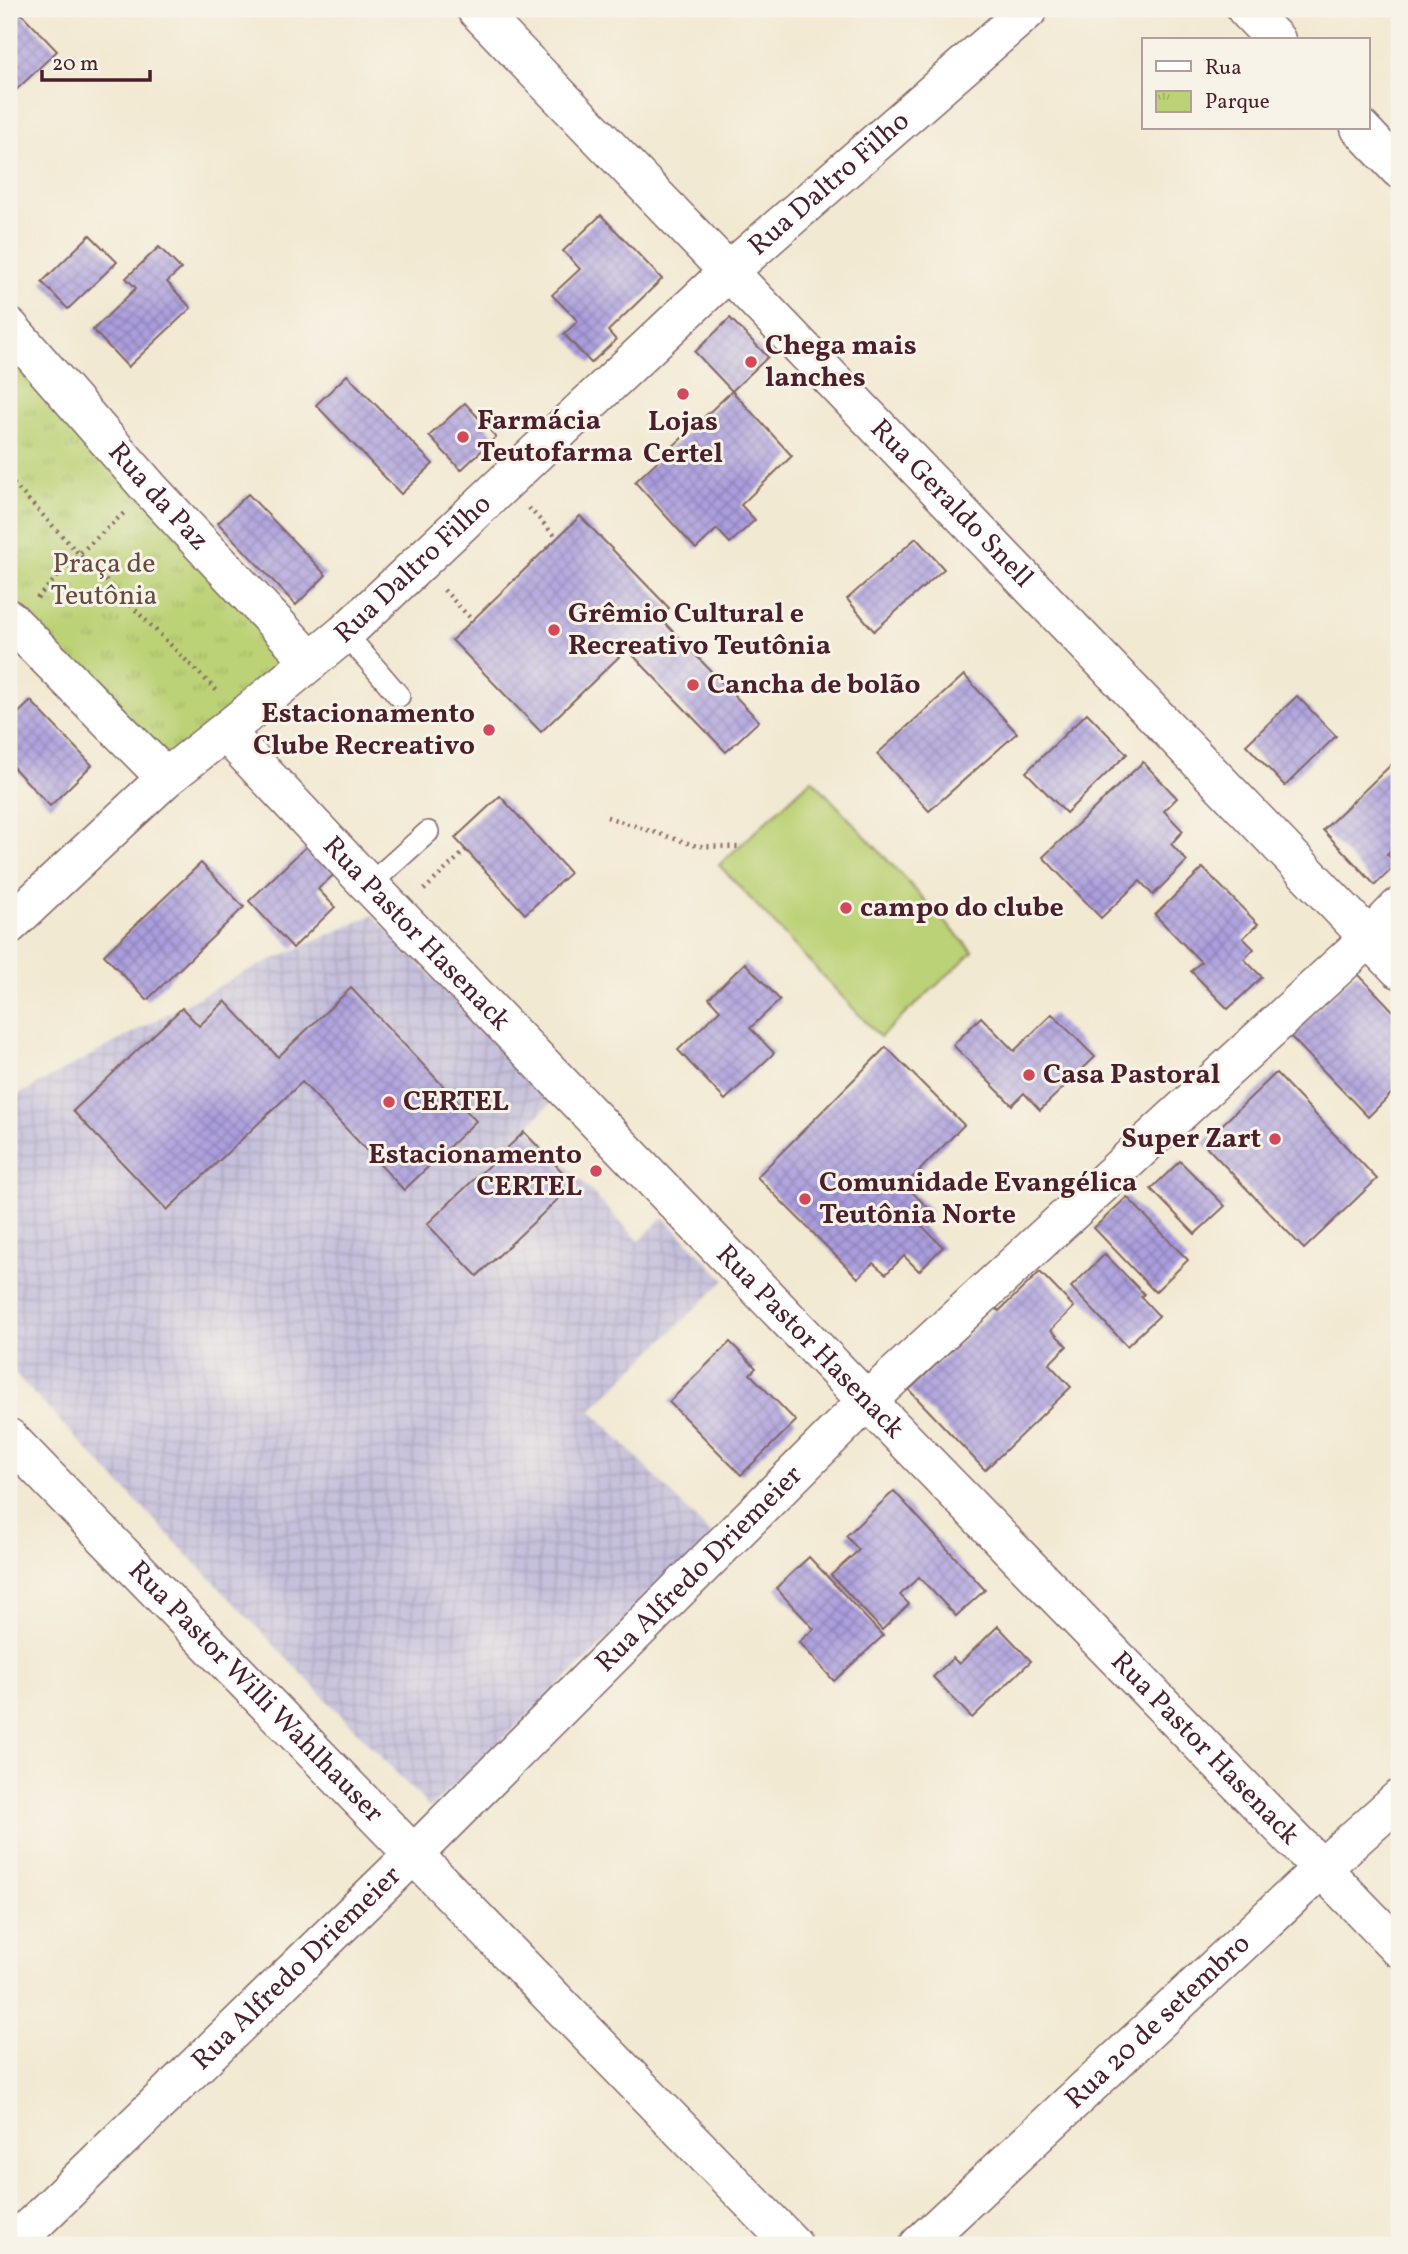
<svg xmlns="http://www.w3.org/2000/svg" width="1408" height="2254" font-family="Vollkorn,serif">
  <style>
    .industrial { fill: url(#industrial-grid) }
    .grass { fill: #bcd276; stroke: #837850; stroke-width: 2 }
    .park { fill: url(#park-tufts); stroke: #837850; stroke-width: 2 }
    .building { fill: url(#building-cross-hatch) }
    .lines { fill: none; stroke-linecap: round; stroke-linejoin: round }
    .service-casing { stroke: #856665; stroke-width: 24 }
    .minor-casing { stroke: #856665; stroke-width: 41 }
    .secondary-casing { stroke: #856665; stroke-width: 41 }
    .path { stroke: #856665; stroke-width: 4.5; stroke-dasharray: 2 5; stroke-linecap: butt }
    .service { stroke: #fff; stroke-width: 21 }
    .minor { stroke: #fff; stroke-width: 38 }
    .secondary { stroke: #fff; stroke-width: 38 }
    .poi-dot { fill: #d1495b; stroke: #f7f3e8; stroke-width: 2.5 }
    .labels { text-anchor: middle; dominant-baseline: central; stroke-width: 6; stroke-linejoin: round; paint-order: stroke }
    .street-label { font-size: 28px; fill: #4a1f2b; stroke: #f7f3e8 }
    .poi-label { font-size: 28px; font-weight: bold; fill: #4a1f2b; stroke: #f7f3e8; text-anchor: start }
    .park-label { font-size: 28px; fill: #664c3e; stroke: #f7f3e8 }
  </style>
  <defs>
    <pattern id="industrial-grid" width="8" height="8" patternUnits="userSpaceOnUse" patternTransform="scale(1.75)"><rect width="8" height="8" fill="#c5c0db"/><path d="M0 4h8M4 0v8" fill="none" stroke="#aba5bc"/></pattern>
    <pattern id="park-tufts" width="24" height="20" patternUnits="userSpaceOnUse" patternTransform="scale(1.75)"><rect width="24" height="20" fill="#bcd276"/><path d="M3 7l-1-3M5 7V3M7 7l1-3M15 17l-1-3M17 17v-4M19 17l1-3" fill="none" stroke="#a3b466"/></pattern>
    <pattern id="building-cross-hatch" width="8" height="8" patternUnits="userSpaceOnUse" patternTransform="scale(1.75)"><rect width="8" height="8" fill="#aa9ede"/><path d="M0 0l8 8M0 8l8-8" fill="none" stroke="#8c80b4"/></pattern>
  </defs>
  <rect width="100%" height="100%" fill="#f7f3e8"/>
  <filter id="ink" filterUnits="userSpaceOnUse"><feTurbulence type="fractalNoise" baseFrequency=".0143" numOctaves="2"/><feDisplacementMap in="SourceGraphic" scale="14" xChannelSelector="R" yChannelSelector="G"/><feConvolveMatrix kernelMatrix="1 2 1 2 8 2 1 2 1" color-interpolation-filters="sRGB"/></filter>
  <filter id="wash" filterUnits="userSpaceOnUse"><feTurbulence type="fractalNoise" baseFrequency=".00686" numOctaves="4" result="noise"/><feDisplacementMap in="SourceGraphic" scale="28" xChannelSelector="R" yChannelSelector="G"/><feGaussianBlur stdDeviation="1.57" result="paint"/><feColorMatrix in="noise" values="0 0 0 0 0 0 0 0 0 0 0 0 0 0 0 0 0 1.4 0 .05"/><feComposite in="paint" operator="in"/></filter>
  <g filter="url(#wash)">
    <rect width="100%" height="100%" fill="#f2e9d2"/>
    <path class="industrial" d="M373 915 552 1102 528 1126 639 1241 663 1217 725 1280 591 1410 714 1538 430 1808 9 1368V1100L243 973Z"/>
    <path class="grass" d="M812 779 973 952 880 1037 719 865Z"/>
    <path class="park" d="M9 327 311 661 166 777 9 619Z"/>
    <g id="blocks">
      <g class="building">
        <path d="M9 9H17L57 51 9 97Z"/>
        <path d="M601 215 662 279 608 331 616 340 591 363 564 334 578 321 552 295 580 269 563 251Z"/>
        <path d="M90 235 117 262 68 309 42 282Z"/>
        <path d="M159 247 181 269 167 282 191 308 128 367 93 330 136 288 126 278Z"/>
        <path d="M730 318 768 357 732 391 695 352Z"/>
        <path d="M347 375 433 464 401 494 316 405Z"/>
        <path d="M732 391 792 456 741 505 755 520 730 543 717 529 696 549 635 482Z"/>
        <path d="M465 403 496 437 461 470 429 436Z"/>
        <path d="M248 494 326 575 296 605 218 523Z"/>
        <path d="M580 516 669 608 659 617 759 721 726 752 627 649 541 732 452 640Z"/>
        <path d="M916 538 944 569 874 631 847 599Z"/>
        <path d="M964 675 1017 733 929 811 877 754Z"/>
        <path d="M1297 696 1336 736 1285 786 1246 745Z"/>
        <path d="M31 701 92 765 50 806 9 763V722Z"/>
        <path d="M1087 713 1127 754 1066 813 1026 772Z"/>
        <path d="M1143 762 1177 798 1164 811 1183 831 1171 844 1187 861 1153 895 1140 881 1101 918 1043 857Z"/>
        <path d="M1394 762 1399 768V842L1387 854 1397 864 1375 885 1323 830Z"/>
        <path d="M500 796 570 873 525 914 455 838Z"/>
        <path d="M312 841 340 869 318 889 335 907 293 948 249 901Z"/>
        <path d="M201 863 244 907 147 1000 104 955Z"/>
        <path d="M1203 868 1258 924 1243 938 1254 949 1244 959 1262 977 1228 1009 1191 971 1201 962 1155 915Z"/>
        <path d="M745 963 780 1000 750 1028 774 1053 725 1100 678 1050 720 1010 709 998Z"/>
        <path d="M1356 972 1399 1017V1086L1368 1117 1290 1036Z"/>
        <path d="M351 988 476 1121 404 1190 302 1082 167 1210 73 1111 182 1008 199 1026 225 1001 278 1057Z"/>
        <path d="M1052 1014 1095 1057 1040 1110 1024 1093 1012 1105 953 1045 981 1017 1014 1051Z"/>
        <path d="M886 1047 964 1125 905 1185 931 1211 919 1223 943 1247 919 1271 904 1256 886 1274 873 1263 858 1278 757 1177Z"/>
        <path d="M1276 1073 1377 1179 1304 1249 1203 1143Z"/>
        <path d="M524 1132 574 1184 477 1276 427 1224Z"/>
        <path d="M1180 1161 1225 1206 1195 1234 1151 1189Z"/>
        <path d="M1127 1197 1188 1260 1155 1292 1094 1228Z"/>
        <path d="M1105 1254 1144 1294 1141 1297 1159 1316 1127 1346 1071 1287Z"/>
        <path d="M1040 1272 1074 1307 1051 1330 1067 1346 1049 1364 1071 1387 985 1470 909 1390 996 1308 999 1311Z"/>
        <path d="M730 1342 756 1368 750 1374 796 1421 741 1475 669 1402Z"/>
        <path d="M894 1491 985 1590 956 1616 919 1577 900 1595 909 1604 882 1630 831 1575 859 1550 846 1536Z"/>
        <path d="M809 1557 883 1636 834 1681 799 1642 814 1629 776 1588Z"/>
        <path d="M998 1626 1031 1661 972 1718 933 1677 953 1658 959 1664Z"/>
      </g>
    </g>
  </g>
  <g filter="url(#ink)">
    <use href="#blocks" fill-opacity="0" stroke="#856665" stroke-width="2"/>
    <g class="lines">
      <g class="service-casing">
        <g id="service">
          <path d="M345 633 399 696"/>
          <path d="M369 885 428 832"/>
        </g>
      </g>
      <g class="minor-casing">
        <g id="minor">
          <path id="s1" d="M476 9 1399 969"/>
          <path id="s2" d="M9 327 150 489 311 661"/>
          <path d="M9 619 166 778"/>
          <path id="s3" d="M225 732 369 885 867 1401 1399 1948"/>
          <path id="s4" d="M9 1438 793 2245"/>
          <path id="s5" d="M12 2245 414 1854 867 1401 1369 938 1399 907"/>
          <path id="s6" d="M919 2245 1323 1867 1399 1799"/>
        </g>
      </g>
      <g class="secondary-casing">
        <g id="secondary">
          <path d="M1246 9 1276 40"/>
          <path d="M1360 128 1399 169"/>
          <path id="s7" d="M9 925 166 778 243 717 345 633 728 272 1029 9"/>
        </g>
      </g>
      <g class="path">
        <path d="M9 479 79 554 217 691"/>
        <path d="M529 508 557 538"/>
        <path d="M444 590 472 620"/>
        <path d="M37 598 79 554 124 513"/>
        <path d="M607 817 697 846 739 847"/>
        <path d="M424 890 466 850"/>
      </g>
      <use href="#service" class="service"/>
      <use href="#minor" class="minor"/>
      <use href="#secondary" class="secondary"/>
    </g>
  </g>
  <g class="poi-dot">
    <circle cx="751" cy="362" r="7"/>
    <circle cx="683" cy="394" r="7"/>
    <circle cx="463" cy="437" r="7"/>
    <circle cx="554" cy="630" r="7"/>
    <circle cx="693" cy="685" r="7"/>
    <circle cx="489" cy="730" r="7"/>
    <circle cx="846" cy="908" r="7"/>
    <circle cx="1029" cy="1075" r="7"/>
    <circle cx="389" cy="1102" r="7"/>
    <circle cx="1275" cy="1139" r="7"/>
    <circle cx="596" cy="1171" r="7"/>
    <circle cx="805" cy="1199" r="7"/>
  </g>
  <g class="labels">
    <g class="street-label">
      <text stroke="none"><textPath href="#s7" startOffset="1106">Rua Daltro Filho</textPath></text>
      <text stroke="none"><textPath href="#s2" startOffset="226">Rua da Paz</textPath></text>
      <text stroke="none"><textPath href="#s1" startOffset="686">Rua Geraldo Snell</textPath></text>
      <text stroke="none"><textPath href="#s7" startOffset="539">Rua Daltro Filho</textPath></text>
      <text stroke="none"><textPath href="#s3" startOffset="278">Rua Pastor Hasenack</textPath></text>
      <text stroke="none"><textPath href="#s3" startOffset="845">Rua Pastor Hasenack</textPath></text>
      <text stroke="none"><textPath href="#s5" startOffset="964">Rua Alfredo Driemeier</textPath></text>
      <text stroke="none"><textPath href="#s4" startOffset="354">Rua Pastor Willi Wahlhauser</textPath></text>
      <text stroke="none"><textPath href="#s3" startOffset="1412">Rua Pastor Hasenack</textPath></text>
      <text stroke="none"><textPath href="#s5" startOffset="397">Rua Alfredo Driemeier</textPath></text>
      <text stroke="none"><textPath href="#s6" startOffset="327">Rua 20 de setembro</textPath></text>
    </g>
    <g class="poi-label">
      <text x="765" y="346">Chega mais<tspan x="765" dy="32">lanches</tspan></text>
      <text x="477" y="421">Farmácia<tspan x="477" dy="32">Teutofarma</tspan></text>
      <text x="683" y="422" text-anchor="middle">Lojas<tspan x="683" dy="32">Certel</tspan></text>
      <text x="568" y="614">Grêmio Cultural e<tspan x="568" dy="32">Recreativo Teutônia</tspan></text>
      <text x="707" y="685">Cancha de bolão</text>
      <text x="475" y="714" text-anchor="end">Estacionamento<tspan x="475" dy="32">Clube Recreativo</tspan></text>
      <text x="860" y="908">campo do clube</text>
      <text x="1043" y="1075">Casa Pastoral</text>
      <text x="403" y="1102">CERTEL</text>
      <text x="1261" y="1139" text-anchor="end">Super Zart</text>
      <text x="582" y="1155" text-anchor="end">Estacionamento<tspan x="582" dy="32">CERTEL</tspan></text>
      <text x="819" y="1183">Comunidade Evangélica<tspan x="819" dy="32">Teutônia Norte</tspan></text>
    </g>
    <g class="park-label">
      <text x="104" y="564">Praça de<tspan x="104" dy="32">Teutônia</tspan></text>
    </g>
  </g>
  <rect width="1408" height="2254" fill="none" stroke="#f7f3e8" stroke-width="35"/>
  <rect x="1142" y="38" width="228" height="91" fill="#f7f3e8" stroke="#b29e9c" stroke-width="2"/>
  <rect x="1156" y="61" width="35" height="10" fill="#ffffff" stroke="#b29e9c" stroke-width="2"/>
  <text x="1205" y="74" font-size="21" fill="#4a1f2b">Rua</text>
  <rect x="1156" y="91" width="35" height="21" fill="url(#park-tufts)" stroke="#b29e9c" stroke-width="2"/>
  <text x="1205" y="108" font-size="21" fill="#4a1f2b">Parque</text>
  <path d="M42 70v10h108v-10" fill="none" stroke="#4a1f2b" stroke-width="3.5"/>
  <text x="52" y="70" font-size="21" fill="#4a1f2b" stroke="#f7f3e8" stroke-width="5" paint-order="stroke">20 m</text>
</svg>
